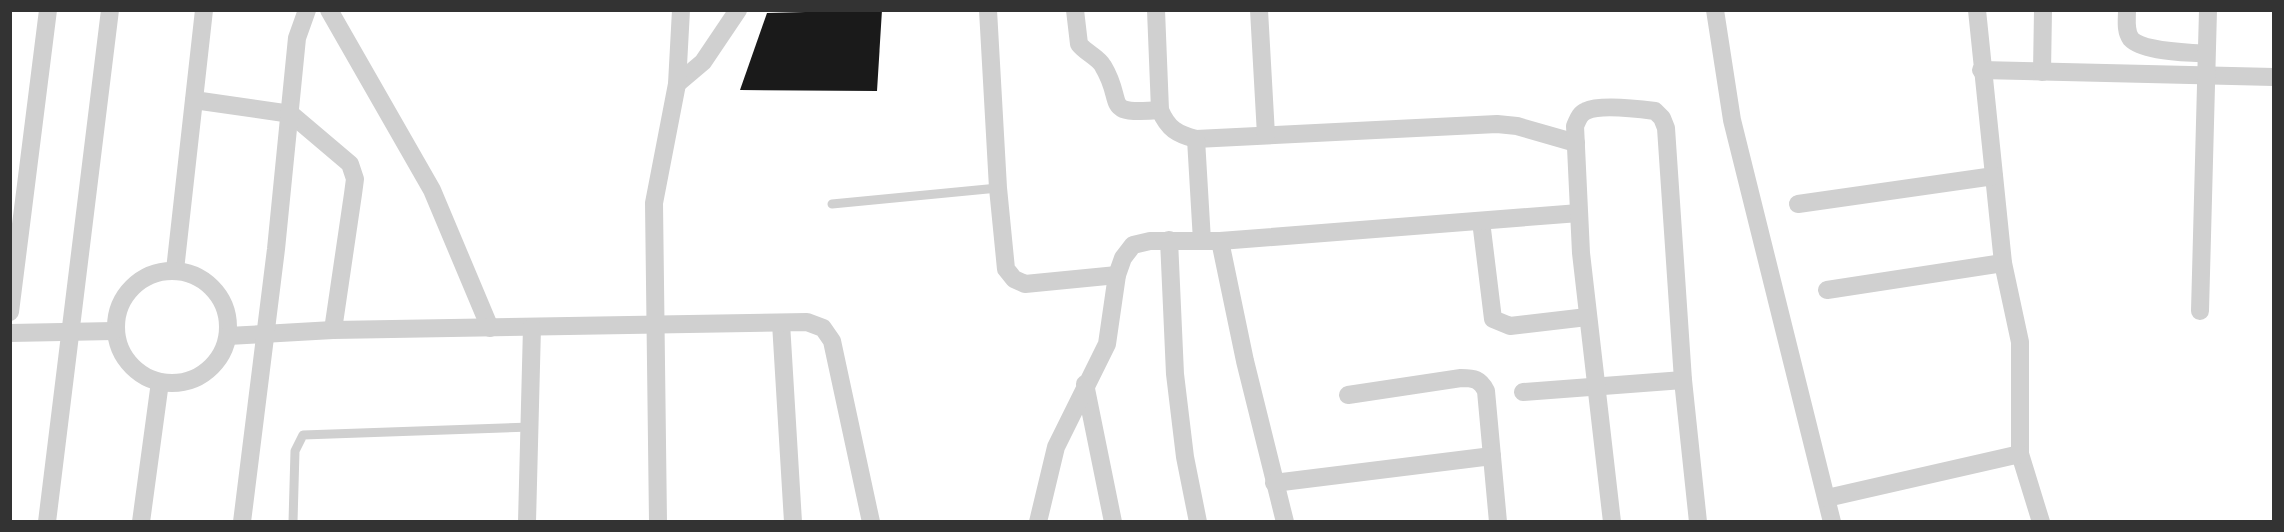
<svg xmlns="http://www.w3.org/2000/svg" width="2284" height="532" font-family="'Work Sans',sans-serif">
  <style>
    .building { fill: #1a1a1a }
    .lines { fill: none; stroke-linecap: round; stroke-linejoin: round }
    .lane { stroke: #d0d0d0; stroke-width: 9 }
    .street { stroke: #d0d0d0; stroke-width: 18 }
  </style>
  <rect width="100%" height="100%" fill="#fff"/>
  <path class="building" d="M882 10 877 91 740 90 767 13Z"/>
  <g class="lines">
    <g class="lane">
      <path d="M832 204 998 188"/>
      <path d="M293 522 295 451 303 435 531 427"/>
    </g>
    <g class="street">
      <path d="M329 10 432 190 490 328"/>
      <path d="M988 10 998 188 1006 269 1014 279 1025 284 1117 275"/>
      <path d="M1075 10 1079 44C1086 53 1098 57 1103 66 1126 104 1100 115 1160 110"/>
      <path d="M1156 10 1160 110C1168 129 1177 134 1196 139L1497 124 1517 126 1576 143"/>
      <path d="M1259 10 1266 135"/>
      <path d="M1715 10 1732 120 1832 522"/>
      <path d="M1977 10 2003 263 2020 342V454L2041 522"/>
      <path d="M2127 10C2127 20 2125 31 2131 39 2143 52 2189 52 2206 54"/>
      <path d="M1981 70 2274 77"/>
      <path d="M2042 72 2043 10"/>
      <path d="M677 84 703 62 738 10"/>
      <path d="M194 100 291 114 350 164 355 179 353 194 333 330"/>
      <path d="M1196 139 1202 241"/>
      <path d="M1798 204 1994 176"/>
      <path d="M1481 221 1493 319 1510 326 1587 317"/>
      <path d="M1169 240 1175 374 1185 457 1198 522"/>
      <path d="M1220 241 1245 361 1285 522"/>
      <path d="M175 270 204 10"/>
      <circle cx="172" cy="327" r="56"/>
      <path d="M1827 290 2003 263"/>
      <path d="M2200 311 2208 10"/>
      <path d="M10 312 48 10"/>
      <path d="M781 323 793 522"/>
      <path d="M10 333 114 331"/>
      <path d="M228 336 333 330 807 322 823 328 832 341 871 522"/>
      <path d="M1085 384 1113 522"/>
      <path d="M1523 392 1683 380"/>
      <path d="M1348 395 1461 378C1474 378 1480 379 1486 391L1498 522"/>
      <path d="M1274 483 1492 456"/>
      <path d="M1827 498 2020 454"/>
      <path d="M47 522 110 10"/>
      <path d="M141 522 160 382"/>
      <path d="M242 522 276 249 297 38 307 10"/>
      <path d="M527 522 532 327"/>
      <path d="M658 522 654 203 677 84 681 10"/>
      <path d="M1038 522 1056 447 1107 344 1117 275 1123 258 1133 245 1150 241H1220L1579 213"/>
      <path d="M1612 522 1581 253 1575 126C1578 120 1579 114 1586 111 1600 104 1640 109 1655 111L1662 118 1666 128 1683 380 1698 522"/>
    </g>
  </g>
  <rect width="2284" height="532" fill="none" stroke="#333333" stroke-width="24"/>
</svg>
